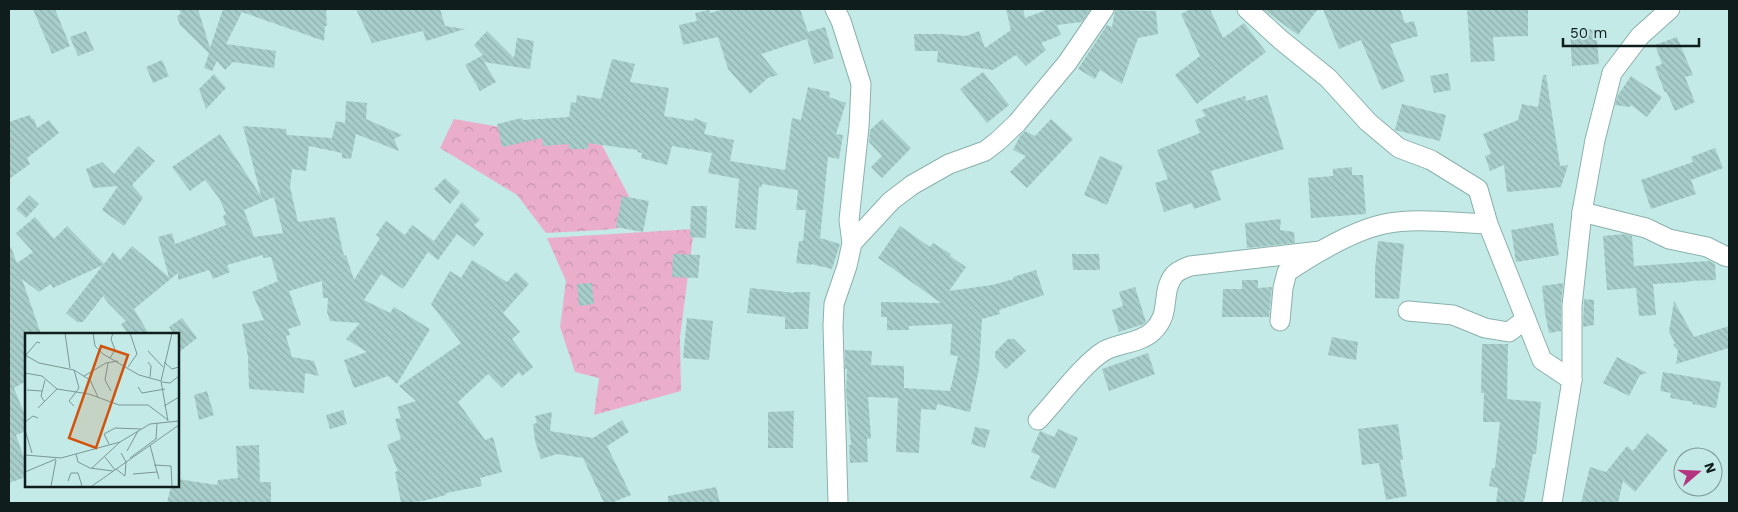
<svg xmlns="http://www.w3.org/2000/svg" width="1738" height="512" font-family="'Work Sans',sans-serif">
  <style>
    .park { fill: url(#park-crowns) }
    .building { fill: url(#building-back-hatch); fill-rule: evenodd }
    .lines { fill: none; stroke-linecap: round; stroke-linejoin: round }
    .minor-casing { stroke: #8bb1ad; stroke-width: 21 }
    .minor { stroke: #fff; stroke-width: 19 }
    .inset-road { fill: none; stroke: #7b9895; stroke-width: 1 }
    .view { fill: #d2530e; fill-opacity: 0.15; stroke: #d2530e; stroke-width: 2.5 }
    .inset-edge { fill: none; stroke: #0f1e1c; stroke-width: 2.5 }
  </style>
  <defs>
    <pattern id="park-crowns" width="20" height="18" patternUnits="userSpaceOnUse" patternTransform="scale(1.25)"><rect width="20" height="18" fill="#eaaecb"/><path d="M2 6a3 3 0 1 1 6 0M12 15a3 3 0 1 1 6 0" fill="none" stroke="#c895ae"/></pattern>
    <pattern id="building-back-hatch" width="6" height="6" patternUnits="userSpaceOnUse" patternTransform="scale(1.25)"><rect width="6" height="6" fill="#a7ceca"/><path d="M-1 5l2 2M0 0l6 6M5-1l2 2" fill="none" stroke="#8fb0ad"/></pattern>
  </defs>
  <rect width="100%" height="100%" fill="#c3eae6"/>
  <g class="park">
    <path d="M454 119 602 145 644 225 602 230 546 233 517 195 440 148Z"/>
    <path d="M694 229 680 337 681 391 594 415 599 378 575 372 560 327 566 281 547 238Z"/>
  </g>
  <g class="building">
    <path d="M33 9H55L70 46 52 54Z"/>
    <path d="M179 9H198L210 48 223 9H326L327 26H325L324 41 242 12 226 44 276 51 274 68 233 62 225 70 217 61 212 71 204 68 209 53 180 25 177 16 181 14Z"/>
    <path d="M356 9H440L445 26 465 29 426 41 423 31 372 43Z"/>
    <path d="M725 9H800L808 32 825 27 834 58 814 64 807 39 761 54 778 75 768 78 750 94 728 69 718 37 683 45 679 25 697 21 695 13 709 10 710 13Z"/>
    <path d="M1006 9H1023L1025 18 1049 9H1091L1082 22 1057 25 1061 35 1041 43 1046 50 1026 66 1016 55 993 70 937 62 938 51H915L914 34H941L966 36 979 31 985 48 1011 30Z"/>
    <path d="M1191 9H1210L1223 38 1244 23 1266 52 1197 104 1175 75 1200 56 1181 14Z"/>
    <path d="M1263 9H1318L1298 35Z"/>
    <path d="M1323 9H1400L1405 23 1414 21 1418 36 1390 44 1405 81 1382 90 1361 40 1339 49Z"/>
    <path d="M1467 9H1528V36L1493 37 1495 61 1471 62Z"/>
    <path d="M1115 10 1156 11 1158 34 1138 38 1122 84 1100 70 1095 79 1078 69 1107 25 1112 27Z"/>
    <path d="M1596 29 1599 64 1572 66 1570 31Z"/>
    <path d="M86 31 94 50 78 56 70 37Z"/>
    <path d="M487 31 514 58 517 38 534 41 530 69 484 62 496 82 480 91 465 65 483 55 474 45Z"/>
    <path d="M1677 37 1693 75 1685 77 1695 102 1675 111 1666 91 1665 93 1655 67 1662 64 1655 45Z"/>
    <path d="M612 59 635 64 630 82 669 88 664 116 693 121 694 118 707 123 704 134 734 140 730 161 785 170 792 118 801 120 808 87 830 92 829 97 846 103 836 134 843 135 839 159 828 157 820 238 840 244 832 269 811 264V265L796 263 799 241H803L806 210H796L798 190 762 184V187H759L756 230 735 228 739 179 708 173 712 153 672 146 667 165 641 158 642 153 637 152 638 150 588 143V149H569V144L543 146 542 138 502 147 497 124 522 118 523 120 569 117 571 102 576 103 577 95 601 99Z"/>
    <path d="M162 60 169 76 153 83 146 67Z"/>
    <path d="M983 72 1009 105 987 123 960 89Z"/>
    <path d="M1448 73 1451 90 1434 93 1430 76Z"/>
    <path d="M214 74 226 88 206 109 199 89Z"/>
    <path d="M1543 75H1546L1560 166 1568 165 1561 187 1507 192 1504 165 1490 171 1485 156 1491 154 1483 134 1518 120 1522 104 1538 107Z"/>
    <path d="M1631 76 1662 97 1647 117 1631 105 1630 107 1615 105 1618 95Z"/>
    <path d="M1267 95 1284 149 1211 171 1221 200 1194 209 1192 203 1164 212 1155 183 1168 179 1157 150 1200 133 1195 120 1206 116 1201 110 1245 96 1246 101Z"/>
    <path d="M346 101 367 103 366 119 402 135 394 139 399 151 356 134 351 159 342 158V153L309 146 306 171 292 169 290 187 298 222 335 217 344 256 346 255 354 280 380 238 376 235 386 221 405 235 412 225 434 241 462 202 480 220 474 225 484 234 474 247 457 234 438 260 428 252 403 289 381 274 364 300 390 313 394 307 430 329 397 384 388 376 354 388 344 360 367 352 346 339 360 323 330 321 327 312 328 298H323L322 281 289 291 301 325 288 329 290 335 286 336 292 357 314 361 319 376 305 373 304 393 249 389 248 357 242 324 264 320 252 292 278 281 271 257 263 258V255L227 265 230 272 213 279 209 270 178 280V273L134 309 149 334H128L121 324 126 321 108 303 103 296 83 322H77L66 313 103 265 53 288 51 284 39 292 22 279 41 334H26V381L14 388 26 418V431L16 435 26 463V477L9 483V247H11L17 263 33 252 16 233 35 217 54 239 67 226 104 264 113 252 120 260 132 246 169 277 158 237 172 233 175 244 226 225 223 216 226 214 219 198 205 180 190 191 172 167 220 134 261 196 243 126 286 129 287 135 332 138 336 121 345 123ZM274 197 283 233 254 237 244 210Z"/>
    <path d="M1402 104 1446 115 1440 141 1395 130Z"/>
    <path d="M30 115 32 119H34L37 128 49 120 59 133 27 158 30 164 9 179V122Z"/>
    <path d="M882 119 911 148 882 178 871 167 882 156 869 142 870 130Z"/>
    <path d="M1051 119 1073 139 1027 188 1010 172 1026 156 1013 150 1020 136 1025 131 1035 136Z"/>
    <path d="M138 146 155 161 132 185 143 198 124 226 102 210 118 186 93 188 86 169 102 162 114 174Z"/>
    <path d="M1715 148 1723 168 1691 180 1696 194 1651 209 1641 180 1693 162 1691 157Z"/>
    <path d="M1100 156 1123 166 1107 205 1084 195Z"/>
    <path d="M1352 167V175H1363L1366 214 1311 218 1308 178 1333 176V169Z"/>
    <path d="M445 178 460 192 450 204 434 189Z"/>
    <path d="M29 195 39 204 26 218 16 209Z"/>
    <path d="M622 196 649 201 643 232 616 227Z"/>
    <path d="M691 206H707L706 238 690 237Z"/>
    <path d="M1281 219 1280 230 1294 232 1295 243 1247 248 1245 223Z"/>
    <path d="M1553 223 1559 255 1516 262 1511 230Z"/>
    <path d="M900 226 930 247 933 243 951 254 950 256 966 267 949 291 992 285 1014 279 1013 277 1036 270 1044 295 999 310 1000 314 982 319 979 369 970 412 937 404 936 410 921 409 919 453 896 452 898 398 868 397 871 438 867 439 868 462 850 463 849 445H851L846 393 847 369H845V350L872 351 871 365 904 366V388L950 391 958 356 950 355 952 324 909 326V330H887V317H881V302L941 303 878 258Z"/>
    <path d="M1625 234 1632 236 1634 266 1709 261 1715 264 1716 280 1689 281V282L1653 284 1656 315 1639 316 1636 288 1607 290 1603 236Z"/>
    <path d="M1378 241 1404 244 1399 299 1375 298V269Z"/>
    <path d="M673 254 700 255 698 278 672 277Z"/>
    <path d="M1072 254H1099L1100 270H1073Z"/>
    <path d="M472 260 507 282 516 272 529 284 503 313 520 332 512 339 533 367 522 376 519 372 502 388 488 374 458 402 485 440 493 437 502 472 480 478 482 486 446 493V495L423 501 401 503 395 472 398 471 387 445 401 439 395 419 401 418 397 407 416 401 399 386 461 343 431 304 450 271 461 278Z"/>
    <path d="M1242 280H1258V288L1272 287 1269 317H1222L1223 289H1242Z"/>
    <path d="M592 283 594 304 579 306 577 284Z"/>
    <path d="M1563 283 1561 306V331L1549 333 1545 313 1542 286Z"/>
    <path d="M1135 287 1146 322 1144 324 1119 332 1112 310 1123 306 1119 292Z"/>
    <path d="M750 288 794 293V292H810L808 329H785V317L747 313Z"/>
    <path d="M1584 299 1594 300V325L1583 327Z"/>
    <path d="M1674 301 1694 337 1729 326V348L1676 364 1678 350 1673 345 1675 343 1669 332Z"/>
    <path d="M182 318 197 338 178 353V334H174L169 327Z"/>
    <path d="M687 318 713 321 709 360 683 358Z"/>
    <path d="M1332 337 1358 342 1356 360 1328 355Z"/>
    <path d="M1008 339H1014L1026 351 1006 369 995 357V352Z"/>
    <path d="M1482 344H1508L1507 399 1541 402 1536 454H1533L1524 503H1496L1498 488 1489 486 1492 468H1495L1500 422H1483L1484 393H1481Z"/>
    <path d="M1148 353 1155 374 1109 391 1102 369Z"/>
    <path d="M1617 357 1647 373 1640 375 1629 396 1603 383Z"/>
    <path d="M1663 372 1721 382 1716 408 1692 404 1693 402 1670 398 1671 393 1660 391Z"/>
    <path d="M207 391 214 415 199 420 194 395Z"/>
    <path d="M343 410 347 424 330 429 326 415Z"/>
    <path d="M794 411 793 448H768V412Z"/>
    <path d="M552 412 550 431 593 438 622 420 629 432 607 446 631 495 611 503H604L583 458 557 454 541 459 535 441 533 424 537 423 535 416Z"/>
    <path d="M1398 424 1403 460H1400L1407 496 1386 500 1379 463 1362 465 1358 429Z"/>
    <path d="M975 427 990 430 985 448 971 444Z"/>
    <path d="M1058 429 1078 438 1055 489 1030 478 1040 456 1031 452 1040 431 1054 437Z"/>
    <path d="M1647 433 1668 450 1635 492 1623 481 1618 503H1581L1590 467 1606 472 1627 446 1633 451Z"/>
    <path d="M259 445 260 482H271V503H167L171 486H178V479L217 485 218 480 238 478 236 446Z"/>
    <path d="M716 487 720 503H668V496Z"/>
  </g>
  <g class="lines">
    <g class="minor-casing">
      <g id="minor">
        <path d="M835 9 841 21 861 84 859 127 849 220 852 243 847 266 834 304 833 326 838 503"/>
        <path d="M1247 9 1281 40 1328 78 1368 122 1399 148 1431 160 1478 189 1488 224 1542 360 1572 380"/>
        <path d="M1582 212 1646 228 1669 239 1707 247 1725 256 1729 257"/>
        <path d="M852 243 891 201 912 185 949 164 985 151 998 141 1017 123 1067 63 1104 9"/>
        <path d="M1408 311 1453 315 1485 328 1509 332 1526 319"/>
        <path d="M1280 321 1283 288 1287 272C1314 254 1352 231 1384 224 1414 217 1456 223 1488 224"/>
        <path d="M1038 420C1056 401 1083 364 1104 351 1119 343 1141 343 1153 331 1172 313 1160 293 1174 275 1177 271 1185 268 1190 266L1320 251"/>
        <path d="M1552 503 1572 380V306L1582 212 1595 140 1612 73 1640 36 1670 9"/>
      </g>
    </g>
    <use href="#minor" class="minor"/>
  </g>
  <g transform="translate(25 333)">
    <rect width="154" height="154" fill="#c3eae6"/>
    <path class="inset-road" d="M40 0 45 35M68 0 70 13 78 21 114 42 136 48M123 18 138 34M0 22 14 30 49 37 65 47 73 64M1 22 12 9 15 10M85 25 90 17 86 6 88 0M123 29 126 33 125 44M139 29 147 36 154 34M83 30 80 47 86 58M103 34 112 21 105 0M0 40 17 43 32 56 64 61 94 72H123L143 87M59 43 81 30 93 28M137 49 145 50 154 43M113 54 117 60 140 56M2 57 17 58M19 68 16 63 20 47M49 73 44 68 54 55 49 37M139 73 154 64M13 75 32 56M143 88 136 48 147 0M0 89 8 83 13 85M0 97 7 120M131 106 132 90M84 111 79 101 90 95 116 96M125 112 134 146M102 118 113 98M51 121 53 129 65 135 88 138M0 122 36 125 95 109 125 91 154 88M80 124 90 137M105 125 132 105M129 132 146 133 147 153M67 135 95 109M91 136 100 143 101 129 96 120M0 139 31 126M108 141 132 139M43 148 46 140H53L57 153M26 153 31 127M67 153 154 92"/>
    <path class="view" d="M76 13 103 22 71 115 44 105Z"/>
    <rect width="154" height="154" class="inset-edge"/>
  </g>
  <rect width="1738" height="512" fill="none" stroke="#0f1e1c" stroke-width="20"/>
  <g transform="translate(1698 472) rotate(71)"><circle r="24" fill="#c3eae6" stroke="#7b9895"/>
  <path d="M0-4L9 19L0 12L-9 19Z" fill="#b5347f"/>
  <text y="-8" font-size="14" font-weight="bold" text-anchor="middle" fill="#0f1e1c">N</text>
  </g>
  <path d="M1563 38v8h136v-8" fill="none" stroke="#0f1e1c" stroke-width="2.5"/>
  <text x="1570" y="38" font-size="15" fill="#0f1e1c" stroke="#c3eae6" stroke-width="4" paint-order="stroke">50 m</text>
</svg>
